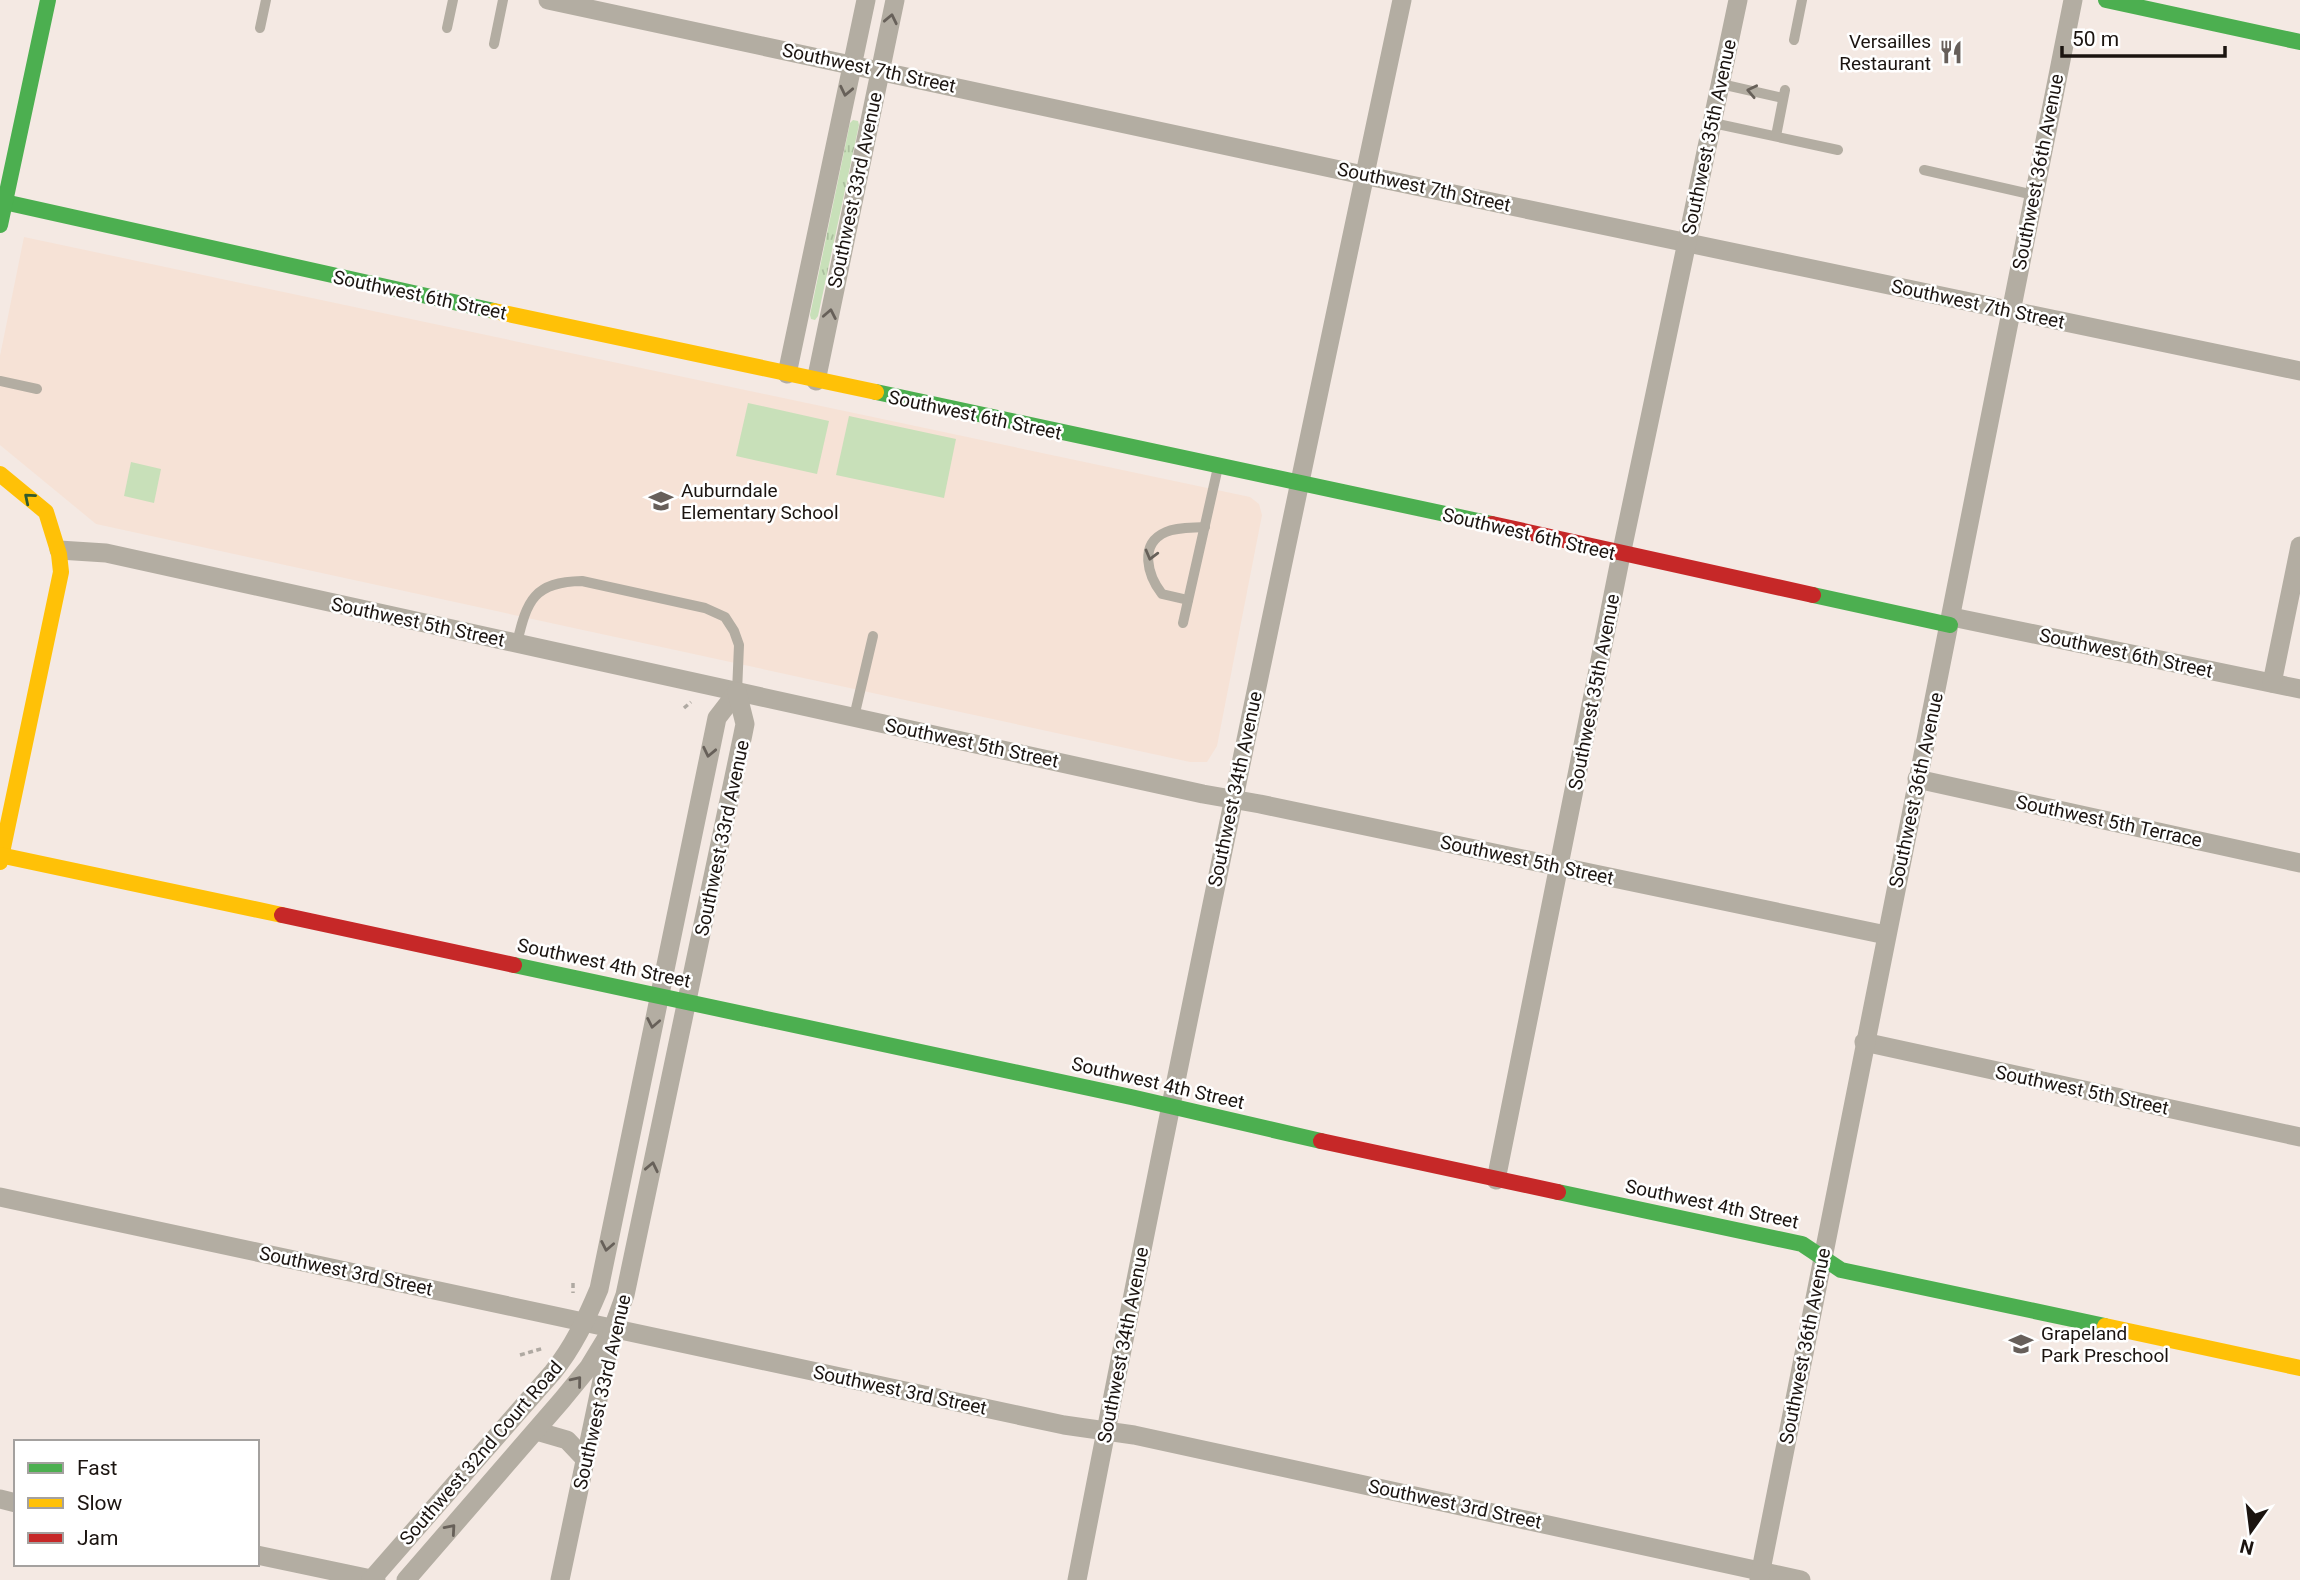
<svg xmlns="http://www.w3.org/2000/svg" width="2300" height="1580" font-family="Roboto,sans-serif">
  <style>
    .built { fill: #f6e2d6 }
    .grass { fill: url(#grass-tufts) }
    .park { fill: #c8e0b9 }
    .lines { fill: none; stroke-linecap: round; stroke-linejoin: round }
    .path { stroke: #afa9a2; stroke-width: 3.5; stroke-dasharray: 5 3.5; stroke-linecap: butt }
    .lane { stroke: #b3ada2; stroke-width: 10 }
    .street { stroke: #b3ada2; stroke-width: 19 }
    .fast { stroke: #4caf50; stroke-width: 16 }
    .slow { stroke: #ffc107; stroke-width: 16 }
    .jam { stroke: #c62828; stroke-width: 16 }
    .oneway { stroke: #676059 }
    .oneway2 { stroke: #315a2d }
    .labels { text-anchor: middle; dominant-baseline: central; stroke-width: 5; stroke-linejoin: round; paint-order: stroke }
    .poi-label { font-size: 19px; fill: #1b1410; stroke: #fff; text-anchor: start }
    .street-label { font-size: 19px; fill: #1b1410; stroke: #fff }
  </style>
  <defs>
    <pattern id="grass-tufts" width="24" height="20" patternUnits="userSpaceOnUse" patternTransform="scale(1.75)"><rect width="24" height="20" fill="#c8e0b9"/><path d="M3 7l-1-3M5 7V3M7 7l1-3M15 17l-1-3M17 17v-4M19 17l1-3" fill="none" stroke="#abbf9e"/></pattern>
  </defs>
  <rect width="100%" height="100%" fill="#f4e9e3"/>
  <path class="built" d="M24 237 1250 497 1259 504 1262 515 1217 746 1207 762H1190L96 524 0 445V356Z"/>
  <path class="grass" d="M853 120 858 121 859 125 818 316 815 320 811 319 810 315 850 123Z"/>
  <g class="park">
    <path d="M748 403 829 421 817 474 736 456Z"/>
    <path d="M849 416 956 439 944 498 836 475Z"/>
    <path d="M131 462 161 469 154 503 124 496Z"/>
  </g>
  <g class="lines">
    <g class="path">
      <path d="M684 708 691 702"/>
      <path d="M573 1283V1293"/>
      <path d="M520 1355 544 1348"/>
    </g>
    <g class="lane">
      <path d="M260 28 266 0"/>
      <path d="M447 28 453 0"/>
      <path d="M1794 40 1802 0"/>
      <path d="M494 44 503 0"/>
      <path d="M1721 84 1783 98"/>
      <path d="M1713 123 1838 150"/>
      <path d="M1776 136 1785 90"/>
      <path d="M1924 170 2034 195"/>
      <path d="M0 381 37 389"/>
      <path d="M1188 600 1162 594C1148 576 1138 544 1166 532 1177 527 1192 528 1205 527"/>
      <path d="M1183 623 1218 467"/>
      <path d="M517 643C527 600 534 582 582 581L705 608 725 617 734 631 739 645 737 692"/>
      <path d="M854 717 873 636"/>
    </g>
    <g class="street">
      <path d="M548 0 1363 175 2300 371"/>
      <path d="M787 374 866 0"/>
      <path d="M816 381 895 0"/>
      <path d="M59 550 106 553 1203 794 1260 804 1886 935"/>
      <path d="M1952 617 2300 689"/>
      <path d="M2272 683 2300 546"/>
      <path d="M1917 779 2300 863"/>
      <path d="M1864 1042 2300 1137"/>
      <path d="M1496 1180 1621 555 1738 0"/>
      <path d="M0 1197 1064 1425 1134 1435 1801 1580"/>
      <path d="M536 1431 567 1440 585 1459"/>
      <path d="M0 1499 16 1503"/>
      <path d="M257 1555 376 1580"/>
      <path d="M371 1580 553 1372C573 1347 586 1320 599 1289L717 718 737 692"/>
      <path d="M406 1580 562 1400 589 1367 606 1339"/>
      <path d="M560 1580 613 1328 625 1295 743 734 745 724 737 692"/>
      <path d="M1077 1580C1179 1052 1290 526 1402 0"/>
      <path d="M1759 1580 2073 0"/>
    </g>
    <g class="fast">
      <path d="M2106 0 2300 42"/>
      <path d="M0 201 494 311"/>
      <path d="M0 225 48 0"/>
      <path d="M876 392 1492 524"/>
      <path d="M1813 595 1950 625"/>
      <path d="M514 965 1131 1097 1321 1141"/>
      <path d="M1558 1192 1802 1244 1841 1270 2105 1326"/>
    </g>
    <g class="slow">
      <path d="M494 311 876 392"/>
      <path d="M0 474 46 512 59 554 61 572 0 862"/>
      <path d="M0 855 282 915"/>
      <path d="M2105 1326 2300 1368"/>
    </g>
    <g class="jam">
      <path d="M1492 524 1813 595"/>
      <path d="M282 915 514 965"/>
      <path d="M1321 1141 1558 1192"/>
    </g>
  </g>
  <defs><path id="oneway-chevron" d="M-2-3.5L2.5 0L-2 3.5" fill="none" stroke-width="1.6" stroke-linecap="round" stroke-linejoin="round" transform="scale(1.75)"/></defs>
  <g class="oneway">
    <use href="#oneway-chevron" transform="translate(891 19) rotate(-78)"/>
    <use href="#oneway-chevron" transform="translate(846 91) rotate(102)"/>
    <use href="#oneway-chevron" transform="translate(1752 91) rotate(-168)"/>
    <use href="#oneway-chevron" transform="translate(830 314) rotate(-79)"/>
    <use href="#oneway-chevron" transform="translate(1151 555) rotate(105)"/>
    <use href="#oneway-chevron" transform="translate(709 752) rotate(102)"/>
    <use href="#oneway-chevron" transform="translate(653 1023) rotate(101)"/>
    <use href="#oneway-chevron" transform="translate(652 1167) rotate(-78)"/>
    <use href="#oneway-chevron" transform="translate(607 1246) rotate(101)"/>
    <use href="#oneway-chevron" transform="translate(577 1381) rotate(-51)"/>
    <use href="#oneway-chevron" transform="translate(451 1529) rotate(-49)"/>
  </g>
  <use class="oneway2" href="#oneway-chevron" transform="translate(29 498) rotate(-140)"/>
  <defs>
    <g id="restaurant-bare" transform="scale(1.89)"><path d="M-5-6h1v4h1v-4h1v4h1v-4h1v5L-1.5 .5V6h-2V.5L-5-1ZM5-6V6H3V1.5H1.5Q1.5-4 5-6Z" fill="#675f5a" stroke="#fff" stroke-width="2.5" paint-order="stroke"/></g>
    <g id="school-bare" transform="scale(1.89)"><path d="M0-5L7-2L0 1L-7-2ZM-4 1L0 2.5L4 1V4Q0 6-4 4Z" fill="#675f5a" stroke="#fff" stroke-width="2.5" paint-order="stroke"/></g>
  </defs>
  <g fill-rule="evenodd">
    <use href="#restaurant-bare" x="1951" y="52"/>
    <use href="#school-bare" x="661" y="501"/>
    <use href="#school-bare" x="2021" y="1344"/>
  </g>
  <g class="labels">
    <g class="poi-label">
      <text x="1931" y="41" text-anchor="end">Versailles<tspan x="1931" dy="22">Restaurant</tspan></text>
      <text x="681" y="490">Auburndale<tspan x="681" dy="22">Elementary School</tspan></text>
      <text x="2041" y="1333">Grapeland<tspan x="2041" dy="22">Park Preschool</tspan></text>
    </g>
    <g class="street-label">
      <text transform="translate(869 68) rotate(12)">Southwest 7th Street</text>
      <text transform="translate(1709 137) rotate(-78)">Southwest 35th Avenue</text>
      <text transform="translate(2038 172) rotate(-79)">Southwest 36th Avenue</text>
      <text transform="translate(1424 187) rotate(12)">Southwest 7th Street</text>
      <text transform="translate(855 190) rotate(-78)">Southwest 33rd Avenue</text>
      <text transform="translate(420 295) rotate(12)">Southwest 6th Street</text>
      <text transform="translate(1978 304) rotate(12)">Southwest 7th Street</text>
      <text transform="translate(975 415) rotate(12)">Southwest 6th Street</text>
      <text transform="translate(1529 534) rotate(13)">Southwest 6th Street</text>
      <text transform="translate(418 622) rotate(12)">Southwest 5th Street</text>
      <text transform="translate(2126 653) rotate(12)">Southwest 6th Street</text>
      <text transform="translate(1594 692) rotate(-79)">Southwest 35th Avenue</text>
      <text transform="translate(972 743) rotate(12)">Southwest 5th Street</text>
      <text transform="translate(1235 789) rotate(-78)">Southwest 34th Avenue</text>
      <text transform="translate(1916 790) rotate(-78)">Southwest 36th Avenue</text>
      <text transform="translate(2109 821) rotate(12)">Southwest 5th Terrace</text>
      <text transform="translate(722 838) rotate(-78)">Southwest 33rd Avenue</text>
      <text transform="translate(1527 860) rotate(12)">Southwest 5th Street</text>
      <text transform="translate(604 963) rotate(12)">Southwest 4th Street</text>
      <text transform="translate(1158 1083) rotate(13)">Southwest 4th Street</text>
      <text transform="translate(2082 1090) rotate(12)">Southwest 5th Street</text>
      <text transform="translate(1712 1204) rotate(12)">Southwest 4th Street</text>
      <text transform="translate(346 1271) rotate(12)">Southwest 3rd Street</text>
      <text transform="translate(1123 1345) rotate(-79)">Southwest 34th Avenue</text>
      <text transform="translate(1805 1346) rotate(-79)">Southwest 36th Avenue</text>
      <text transform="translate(900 1390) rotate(12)">Southwest 3rd Street</text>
      <text transform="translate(602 1392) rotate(-77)">Southwest 33rd Avenue</text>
      <text transform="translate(481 1453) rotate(-49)">Southwest 32nd Court Road</text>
      <text transform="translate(1455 1504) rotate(12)">Southwest 3rd Street</text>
    </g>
  </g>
  <rect x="14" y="1440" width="245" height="126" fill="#ffffff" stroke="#a4a19f" stroke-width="2"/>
  <rect x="28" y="1463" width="35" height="10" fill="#4caf50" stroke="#a4a19f" stroke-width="2"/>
  <text x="77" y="1475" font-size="21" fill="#1b1410">Fast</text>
  <rect x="28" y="1498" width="35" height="10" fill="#ffc107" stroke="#a4a19f" stroke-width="2"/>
  <text x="77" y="1510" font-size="21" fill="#1b1410">Slow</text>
  <rect x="28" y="1533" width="35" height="10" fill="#c62828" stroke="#a4a19f" stroke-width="2"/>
  <text x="77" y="1545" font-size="21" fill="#1b1410">Jam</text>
  <g transform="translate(2251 1531) rotate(194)" stroke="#ffffff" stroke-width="5" paint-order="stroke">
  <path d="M0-5L12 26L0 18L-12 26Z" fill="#1b1410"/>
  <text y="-10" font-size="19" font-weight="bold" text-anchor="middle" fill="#1b1410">N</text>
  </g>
  <path d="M2062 46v10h163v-10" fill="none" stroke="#1b1410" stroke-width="3.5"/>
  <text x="2072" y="46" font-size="21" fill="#1b1410" stroke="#ffffff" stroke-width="5" paint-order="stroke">50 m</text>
</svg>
